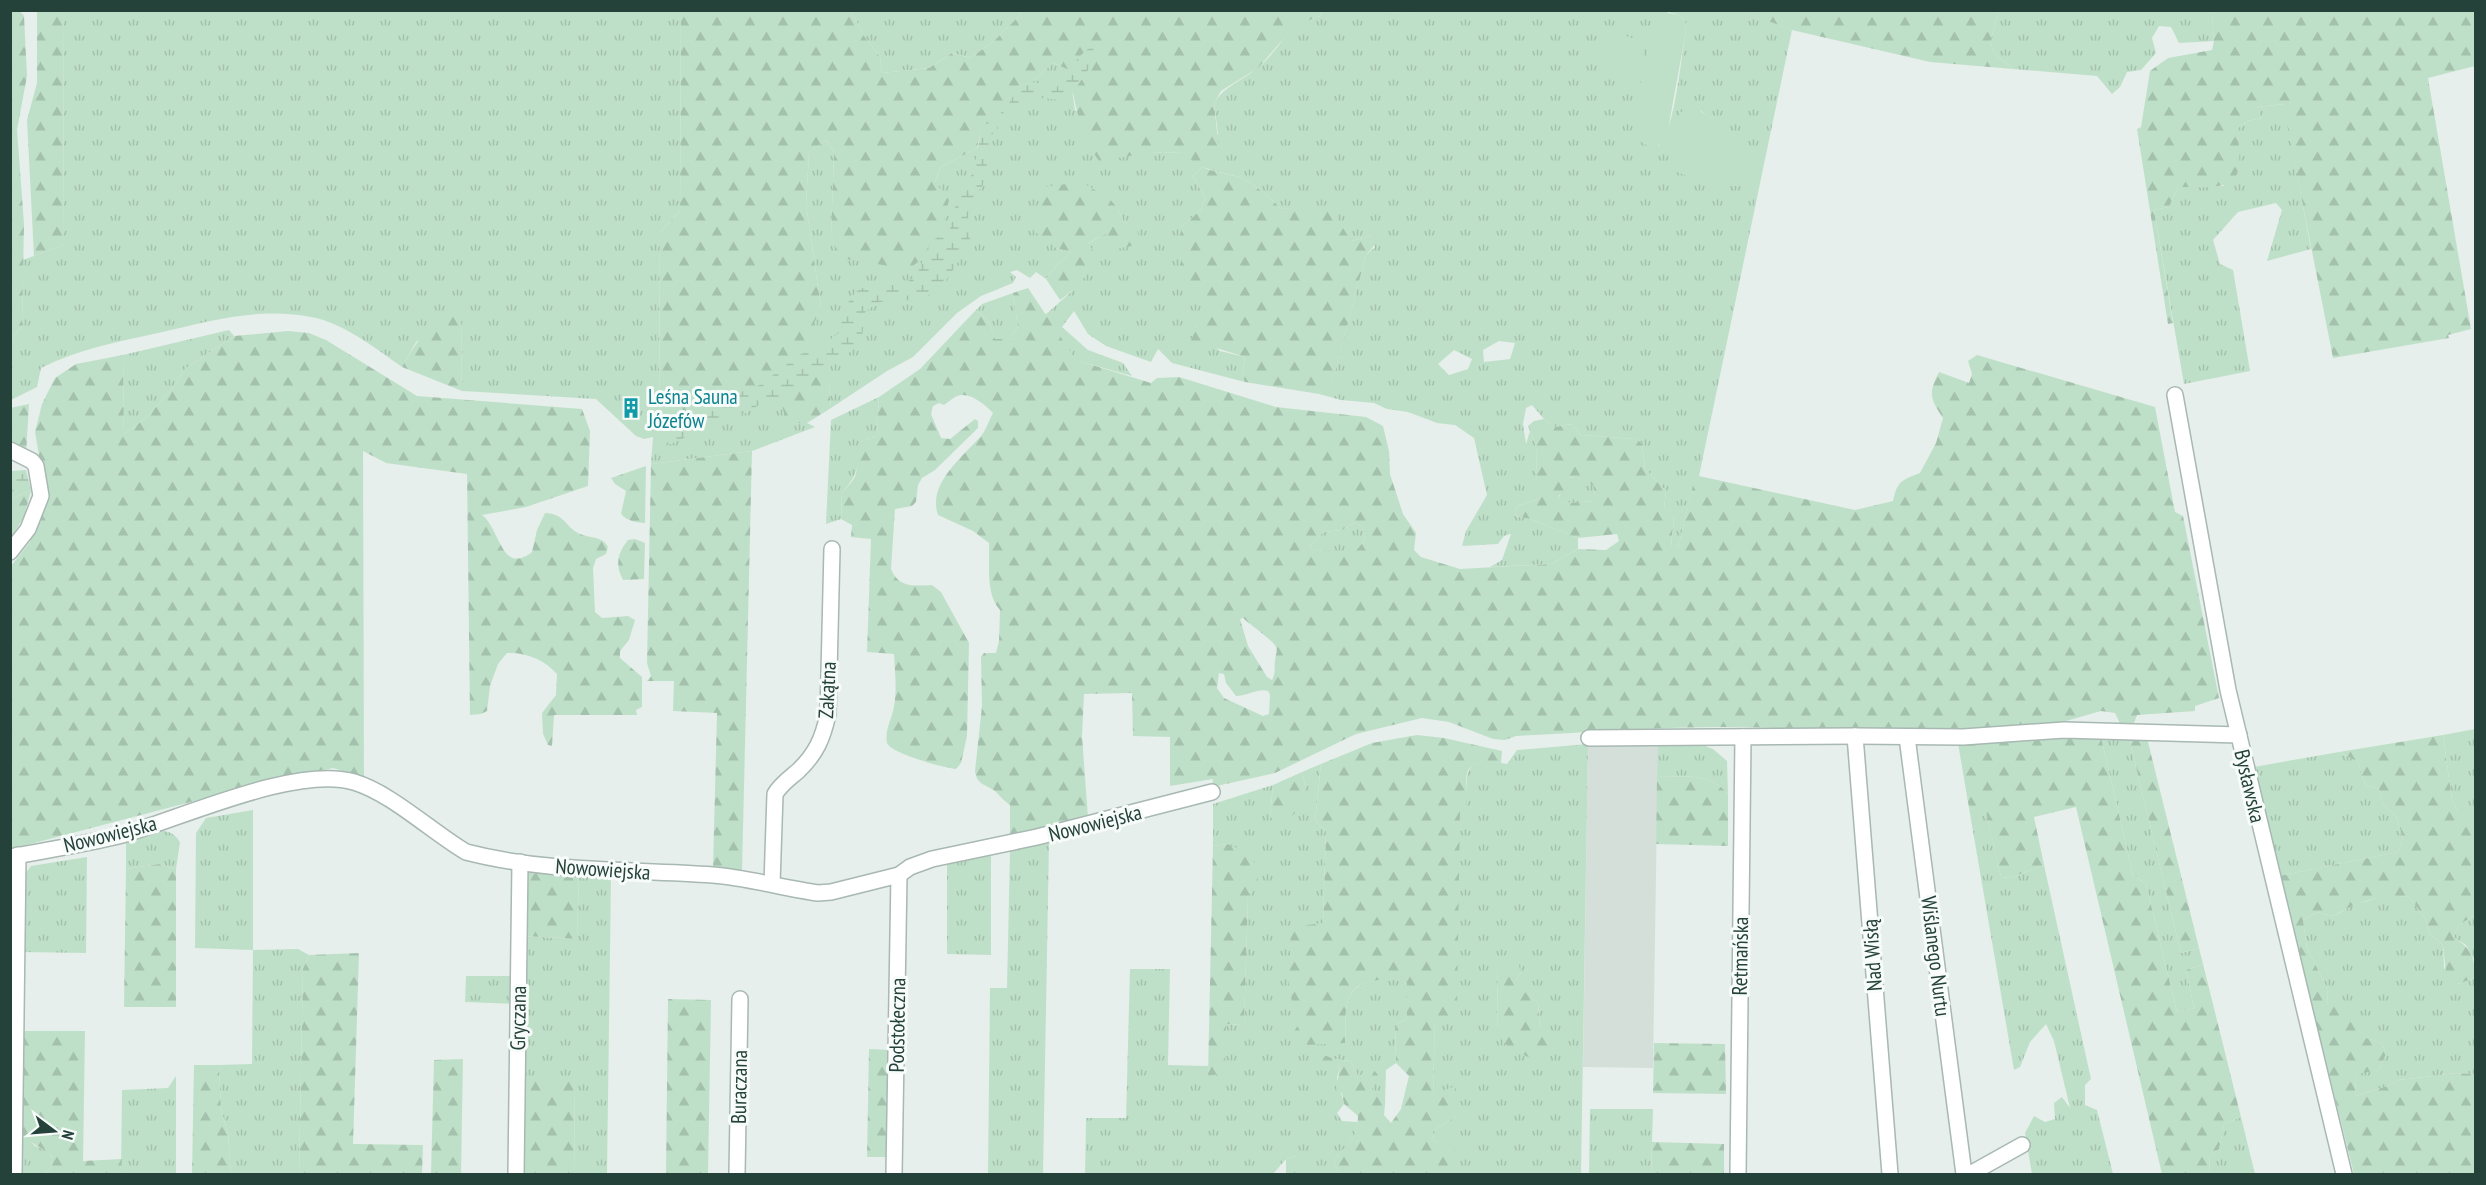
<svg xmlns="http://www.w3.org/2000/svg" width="2486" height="1185" font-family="'PT Sans Narrow',sans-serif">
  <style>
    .built { fill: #d4dfda }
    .grass { fill: url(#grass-tufts); fill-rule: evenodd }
    .forest { fill: url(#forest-firs); fill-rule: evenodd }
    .wetland { fill: url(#wetland-marsh) }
    .pitch { fill: #bfe0c8 }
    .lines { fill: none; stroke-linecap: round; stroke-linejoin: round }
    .street-casing { stroke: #a8b8b2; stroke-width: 18 }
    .street { stroke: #fff; stroke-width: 15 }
    .labels { text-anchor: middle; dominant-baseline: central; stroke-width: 6; stroke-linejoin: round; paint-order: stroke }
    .culture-label { font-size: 21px; fill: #0d838f; stroke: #f7fbf9; text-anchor: start }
    .street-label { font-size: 21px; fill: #24423a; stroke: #f7fbf9 }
  </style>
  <defs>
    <pattern id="grass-tufts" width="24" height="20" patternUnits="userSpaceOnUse" patternTransform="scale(1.5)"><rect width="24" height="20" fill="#bfe0c8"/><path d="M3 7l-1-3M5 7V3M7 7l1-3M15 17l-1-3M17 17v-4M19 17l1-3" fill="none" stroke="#a4c1ad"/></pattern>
    <pattern id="forest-firs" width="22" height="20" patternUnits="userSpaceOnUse" patternTransform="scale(1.5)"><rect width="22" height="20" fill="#bfe0c8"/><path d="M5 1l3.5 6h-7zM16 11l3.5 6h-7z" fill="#a4c1ad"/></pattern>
    <pattern id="wetland-marsh" width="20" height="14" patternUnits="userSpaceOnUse" patternTransform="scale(1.5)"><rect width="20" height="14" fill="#bfe0c8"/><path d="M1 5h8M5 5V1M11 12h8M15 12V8" fill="none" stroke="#a4c1ad"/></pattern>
  </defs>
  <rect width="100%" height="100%" fill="#e6efeb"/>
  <path class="built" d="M1588 744 1658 746 1653 1068 1583 1067Z"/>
  <g class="grass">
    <path d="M1454 10H1740L1792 30 1699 476 1693 486 1678 548 1671 547 1674 517 1664 508 1666 491 1645 469 1642 444 1637 439 1580 435 1572 424 1555 427 1544 419 1532 405 1526 408 1523 424 1526 444 1530 431 1536 446 1537 482 1544 489 1539 499 1517 506 1515 516 1530 519 1578 538V549L1551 564 1490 567 1502 560 1511 534 1504 536 1498 544 1462 546 1466 531 1487 495 1474 438 1455 425 1437 423 1408 412 1387 409 1374 403 1341 400 1319 394 1332 382 1366 255 1375 247 1371 236 1351 241 1313 207 1281 209C1273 200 1251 181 1239 177 1227 174 1214 171 1202 167L1193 176 1205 198 1201 210 1181 227 1210 306 1195 328 1220 351 1245 357 1242 375 1245 382 1172 363 1158 349 1151 362 1106 346 1088 334 1074 311 1062 327 1088 350 1123 363 1132 376 1075 360 1045 315 1071 292 1086 245 1105 233 1136 230 1123 221 1119 210 1056 248 1071 252 1055 267 1046 279 1036 272 1030 278 1017 270 1010 272 1016 277 1013 283 981 296 957 313 913 357 887 371 831 408 829 383 787 422 807 423 815 427 752 451 651 464 653 437 644 439 636 436 596 399 462 391 461 317 416 342 402 367C375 348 344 323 311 317 255 307 211 321 158 333 118 342 78 349 41 368L37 387 11 400V339L22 326 23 260 63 245 64 11H681L680 211 660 232 659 435 821 308 806 204 809 153 826 140 834 152 831 234 839 257 867 261 935 182 941 167 977 148 1019 86 1032 82 1053 63 1069 70 1075 110 1147 153 1182 152 1218 134 1214 103C1225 85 1243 81 1258 67 1271 57 1283 41 1291 26L1320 16 1323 11C1342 11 1362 9 1381 11 1407 12 1428 24 1454 10ZM1668 12 1679 15 1685 20 1686 31C1681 55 1675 133 1658 146ZM1701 111 1713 120 1669 168ZM1499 341 1515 343 1510 359 1484 362 1483 350ZM1454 350 1472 359 1468 369 1449 375 1438 364Z"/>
    <path d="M2177 10 2216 11 2212 15 2214 41 2179 43 2171 27 2159 26 2152 38 2156 53 2141 70 2127 72 2120 87 2112 94 2097 76 2013 69 1995 54 1990 42 1999 11Z"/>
    <path d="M851 11H1024L993 42 970 58 952 53 929 68 882 73 880 57 864 36Z"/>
    <path d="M2284 104 2311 249 2267 261 2282 210 2276 203 2238 212 2213 240 2220 264 2233 270 2250 371 2184 384 2154 210 2169 207 2178 187 2223 186 2238 172V128L2248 121 2261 118 2257 107Z"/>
    <path d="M1013 293 1018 327 1009 339H995C991 326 988 316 975 311L982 304Z"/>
    <path d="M229 330 234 336 185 369 173 388 146 418 124 434 123 355Z"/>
    <path d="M879 397 877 436 860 442C858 465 859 475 842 492L841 519 826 524 831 420Z"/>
    <path d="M1567 477 1578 478 1593 484 1595 495 1594 501 1565 503 1558 500Z"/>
    <path d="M1356 522 1362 527 1365 540 1355 553 1313 550 1309 547 1323 532 1342 530Z"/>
    <path d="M2475 729V813H2458L2452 800 2443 735Z"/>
    <path d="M2101 737 2129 738 2181 953 2199 948 2203 964 2186 970 2194 1008 2177 1012 2146 884 2133 875Z"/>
    <path d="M1695 742 1713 749 1727 761 1728 794C1710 772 1683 777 1657 777L1658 746 1660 743Z"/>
    <path d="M1588 744 1581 1174H1455V1138L1434 1142 1433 1131 1456 1116 1433 1094 1435 1018 1448 1019 1460 809 1466 805C1467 768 1463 756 1507 764L1517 750ZM1498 960 1521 973 1516 979 1518 987 1538 1003 1540 1029 1497 1033Z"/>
    <path d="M2339 752 2358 762 2365 785 2379 789 2383 805 2396 816 2403 838 2398 852 2279 876 2254 767Z"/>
    <path d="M1321 764 1315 821 1326 830 1323 923 1303 1015 1345 1043C1346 1030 1344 1013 1348 1000 1352 983 1378 977 1393 978 1398 979 1403 982 1407 983V1019L1395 1025 1396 1063 1386 1070 1385 1105 1358 1076 1351 1061 1334 1059 1340 1066 1337 1078 1344 1104 1337 1113 1342 1121 1358 1122C1355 1143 1345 1145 1334 1161L1339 1174H1313V1170L1303 1173 1297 1171 1296 1156 1286 1159 1273 1174H1085L1086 1118H1126L1130 969H1170L1168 1065 1208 1066V1075L1226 1024 1244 1025 1248 896 1227 844 1213 846V804L1273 785 1270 817 1306 787 1302 772Z"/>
    <path d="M1969 808 1986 810 2001 877 2010 878 2044 865 2091 1079 2085 1085V1105L2097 1110 2113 1174H2032L2025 1133 2034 1116 2045 1122 2055 1119 2054 1103 2062 1097 2070 1108 2054 1041 2046 1024 2030 1042 2020 1067 2014 1070Z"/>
    <path d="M253 810V950L298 949 309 955 303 969 299 1174H231L228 1134 221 1109 219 1065 252 1064 253 950 195 948 196 833 206 818Z"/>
    <path d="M157 831C169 831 173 832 180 842L176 869 159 864 126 869V841Z"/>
    <path d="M1049 842 1043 1174H988L990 988H1007L1010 851Z"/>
    <path d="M991 853V955L947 954V864L973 854Z"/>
    <path d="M87 857 86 953 21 952 24 875 31 866Z"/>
    <path d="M579 876 611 878 607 1174H574L575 1079H521L524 936 577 939Z"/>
    <path d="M2387 895 2409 897 2425 918 2430 934 2443 945 2444 968 2458 984 2475 978V1074L2456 1073 2399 1080 2387 1086 2356 1096 2355 1079 2357 1073 2379 1070 2386 1054 2382 1043 2366 1038 2344 1006 2328 1007 2327 988 2307 948 2303 920 2317 912 2333 916 2357 904Z"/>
    <path d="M2475 915V961L2466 945 2453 937 2459 925Z"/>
    <path d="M466 976H515V1004L465 1002Z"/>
    <path d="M176 1076V1174H121L122 1090 168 1088Z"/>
    <path d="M1590 1109H1653L1651 1174H1589Z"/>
    <path d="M2241 1117 2255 1174H2209L2210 1156 2219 1149 2224 1124Z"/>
    <path d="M17 1128 35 1146 47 1151 52 1158 51 1169 41 1174H17Z"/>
  </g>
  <g class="forest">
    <path d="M19 10 24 16 27 76 17 130 24 224 22 326 11 339 10 11Z"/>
    <path d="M37 11H64L63 245 34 256 27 120 37 83Z"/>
    <path d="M681 11H851L864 36 880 57 882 73 929 68 952 53 970 58 993 42 1024 11H1323L1320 16 1291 27 1285 37 1258 68 1221 91 1214 103 1219 151 1202 167C1214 172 1227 174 1239 177 1251 181 1273 200 1281 209L1313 206 1335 215 1351 241 1371 236 1378 241 1366 255 1332 383 1319 394 1245 382 1242 375 1245 357 1191 340 1195 328 1209 306 1187 295 1181 267V227L1201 210 1205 198 1193 176 1202 167 1181 152 1147 153 1099 161C1080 133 1074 102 1069 70L1053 63 1032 82 1019 86C1015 94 1010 105 1004 111 985 128 983 119 977 148L941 167 935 182 949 200 940 236 931 242 924 258 908 269 839 258 831 234 834 152 826 140 809 153 806 204 821 308 799 355 760 385 727 397 691 417 676 431 659 435 660 232 680 211Z"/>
    <path d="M1384 11H1454L1443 16 1429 19Z"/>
    <path d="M1740 11H1999L1990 42 1995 54 2013 69 1930 62 1792 30Z"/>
    <path d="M2216 11H2475V66L2428 78 2471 329 2448 335 2449 338 2333 358 2283 104 2257 107 2261 118 2248 121 2238 128C2238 141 2241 158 2238 171 2233 193 2195 186 2178 187L2169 207 2154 210 2173 323 2168 324 2137 129 2141 127 2150 71 2168 58 2212 50 2214 41 2212 15Z"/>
    <path d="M1081 182 1109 198 1119 210 1123 221 1137 230 1140 240 1131 246 1111 250 1105 233 1087 244 1098 255C1089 274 1077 288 1060 300L1046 279 1055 267 1071 252 1056 248 1033 230 1044 187Z"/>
    <path d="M1028 288 1076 360 1151 383 1157 378 1179 377 1276 407 1366 417 1383 426 1389 451 1390 474 1403 514 1416 533 1414 550 1421 557 1460 569 1551 564 1578 549 1606 550 1619 541 1617 534 1578 538 1530 519 1515 516 1517 506 1539 499 1543 489 1537 482 1536 446 1528 426 1534 421 1544 419 1555 427 1572 424 1580 435 1637 439 1642 444 1645 469 1666 491 1664 508 1674 516 1671 546 1678 548 1693 485 1699 476 1855 510 1893 501C1897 482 1901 480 1920 473L1936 443 1943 418C1930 398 1928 394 1939 372L1969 383 1972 374 1968 361 1977 355 2155 407 2175 512 2183 516 2219 698 2195 706V711L2137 715 2133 726 2121 725 2115 713 2101 711 2059 723 1970 728 1971 733C1895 734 1819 729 1743 727 1668 726 1592 732 1516 736L1505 740 1493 739 1449 722 1422 718 1356 734 1275 773 1212 787 1213 779 1170 786V737L1133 736 1132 693 1084 694 1082 736 1088 818 1010 834V805C1004 801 1000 796 995 791 985 784 977 785 975 771L982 706 981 657 984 653H996L999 641 1000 610C985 594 990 564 989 543L973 531 938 515C927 483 964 456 982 435 987 428 989 420 993 413 985 405 970 391 957 396 953 398 948 402 944 405L939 403 933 406 931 414 941 438 950 439 975 419 978 421V428L935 470 922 478 918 485 916 502 912 506 895 509 891 569C899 588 913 586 932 585L941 592 969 643 967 736 961 763 956 769C944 768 890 753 887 743 885 733 889 724 892 715 898 695 895 675 894 654L867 652 871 539 851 537 852 525 841 519 842 492C858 477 860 471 852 451L860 442 877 436 879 397 920 369 975 311C988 316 991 326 995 339H1009L1018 327 1013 293ZM1567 477 1578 478 1593 485 1595 495 1593 501 1565 503 1559 500V495L1567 490ZM1356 522 1362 527 1365 540 1355 552 1313 550 1309 547 1323 532 1342 530ZM1243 618C1249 624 1273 640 1276 647 1278 652 1275 656 1275 661 1274 668 1276 673 1272 680L1267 677 1248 646 1240 619ZM1219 673 1224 674 1226 683 1236 696C1248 696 1258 688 1268 691L1270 695 1269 714 1263 716 1224 698 1217 688Z"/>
    <path d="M449 311 461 317 462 391 402 367C416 342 426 328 449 311Z"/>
    <path d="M288 331 309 333 326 340 417 396 582 409 590 431 588 486 526 507 482 515C500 528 501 576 532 552L537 530 545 513C565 514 564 525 578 533 589 539 602 535 608 547L606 554 596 559 593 568 595 612 602 618 628 616 635 620 629 640 620 651V658L642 677V707L636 710 637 715H554L552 746 548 745 543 734 542 713 556 695 557 674C545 660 526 652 507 653L498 664 490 686 487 711 481 714 470 715 467 474 386 463 363 451 364 778 333 768 206 798 11 849V566L30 542 47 501 35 432 42 404 55 378 76 364 123 355 124 434 146 418 173 388 185 369 234 336Z"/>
    <path d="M814 372 829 383 831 408 807 423H787L780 399Z"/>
    <path d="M29 404 26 454 11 446 10 408Z"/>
    <path d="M752 451 742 871 713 869 717 713 673 711 674 681H647L651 676 647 663 651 464Z"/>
    <path d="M646 466 645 523C635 522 629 522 621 514L626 491 615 484 611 478Z"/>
    <path d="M31 490 24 517 11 537V499Z"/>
    <path d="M635 539 645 543 644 579 623 580C615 565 617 554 628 540Z"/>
    <path d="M1417 735 1444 738 1502 751 1501 763C1460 759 1467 771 1466 805L1460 810 1457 1010 1448 1019H1435L1433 1094 1456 1086V1116L1433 1131 1434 1142 1455 1137V1174H1339L1334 1161C1347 1141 1357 1143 1358 1116L1344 1104 1342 1093 1336 1090 1340 1066 1322 1071 1316 1060 1324 1055 1334 1059 1351 1061 1358 1076 1373 1069 1378 1075 1372 1089 1385 1105 1384 1115 1391 1123 1401 1109 1409 1076 1396 1063 1395 1025 1407 1019V983C1390 977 1354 977 1348 1000 1344 1013 1346 1030 1345 1043L1308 1045 1293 1034 1303 1015 1294 1011 1289 987 1291 927 1323 923 1326 830 1315 821 1321 764 1372 743Z"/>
    <path d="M2443 735 2452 800 2458 813H2475L2476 872 2474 876 2476 878 2475 915 2459 925 2453 937C2471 948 2475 956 2475 978L2458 984 2447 983 2443 945 2430 934 2425 918 2409 897C2377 894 2360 902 2333 916L2317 912 2303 920 2307 948 2327 988 2328 1006H2344L2361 1015 2366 1038 2382 1043 2386 1054 2379 1070 2357 1074 2355 1079 2356 1096 2387 1086 2399 1080 2456 1073 2475 1074V1174H2354L2279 876 2398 852 2403 838 2396 816 2383 805 2379 789 2365 785 2358 762 2339 752Z"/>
    <path d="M2101 737 2133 875 2146 884 2177 1012 2194 1008 2186 970 2203 964 2241 1117 2224 1124 2219 1149 2210 1156 2209 1174H2162L2076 807 2034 817 2044 865 2010 878 2001 877 1986 811 1969 808 1958 743 2038 738Z"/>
    <path d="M2129 738H2147L2199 948 2181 953Z"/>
    <path d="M1302 772 1306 787 1296 812 1283 825 1270 817 1273 785Z"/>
    <path d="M1657 777C1683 777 1710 772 1728 794V846L1656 844Z"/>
    <path d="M1227 844 1252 854 1258 878 1257 888 1248 896 1244 1025 1226 1024 1225 1074 1208 1075 1213 846Z"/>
    <path d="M159 864 176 869V1007H124L126 869Z"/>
    <path d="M525 873 579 876 577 939 524 936Z"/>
    <path d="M359 953 353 1144 423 1145 422 1174H299L303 969 309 955Z"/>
    <path d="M1498 960 1518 961 1521 973 1516 979 1519 987 1538 1003 1540 1029 1549 1040 1546 1052 1539 1057H1528L1509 1048 1497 1033Z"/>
    <path d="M668 999 711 1000 708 1174H666Z"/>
    <path d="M19 1031H85L83 1161 122 1159 121 1174H41L51 1169 52 1157C43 1146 29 1145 20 1131 14 1122 18 1047 19 1031Z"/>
    <path d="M1654 1043 1725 1044 1726 1094 1653 1093Z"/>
    <path d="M869 1049 890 1050V1157H867Z"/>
    <path d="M463 1059 461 1174H431L434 1060Z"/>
    <path d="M194 1065H219L221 1109 228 1134 231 1174H192Z"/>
    <path d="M521 1079H575L574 1174H520Z"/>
    <path d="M1652 1142 1724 1144V1174H1651Z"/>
    <path d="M1296 1156 1302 1158 1298 1171 1303 1172 1310 1168 1313 1170V1174H1286V1159Z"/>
  </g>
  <g class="wetland">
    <path d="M1096 45 1102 49 1072 94 1062 100 1030 97 993 133 983 185 972 200 968 216 971 233 969 245 947 279 932 293 918 301 893 299 877 303 865 312 862 337 852 351 814 372 788 395 776 401 759 405 744 414 723 420 666 446 659 435 676 431 691 417 727 397 760 385 799 355 825 344 837 334 850 298 857 291 870 284 887 283 903 286 917 274 931 242 950 229 957 199 974 171 981 129 987 122 1005 110 1019 86 1032 82 1057 87C1070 73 1078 51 1096 45Z"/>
    <path d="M26 470 31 490 11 499V471Z"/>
  </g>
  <g class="pitch">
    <path d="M1662 12 1679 15 1685 20 1686 31 1667 135 1664 142 1652 148 1639 141C1629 126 1649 44 1653 23L1656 16Z"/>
    <circle cx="1623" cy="56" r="20"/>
    <path d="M1689 108C1702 109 1713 120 1724 128 1739 138 1769 153 1758 175 1756 181 1750 185 1744 186 1728 188 1683 176 1668 168V162C1671 146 1670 112 1689 108Z"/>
  </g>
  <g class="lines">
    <g class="street-casing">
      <g id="street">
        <path d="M2175 395 2228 690 2344 1174"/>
        <path d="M10 450 32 461 36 466 41 496 28 529 10 552"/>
        <path d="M1855 736 1890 1174"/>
        <path d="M1907 737 1964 1174"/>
        <path d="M1589 738 1855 736 1963 737 2064 730 2239 735"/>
        <path d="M10 857C47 850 86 844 122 835 182 818 296 765 354 782 391 793 432 832 466 852 547 873 631 869 713 875 749 878 783 888 818 893L831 892 899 875 910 867 932 859 1037 837 1212 792"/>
        <path d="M772 884 775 794C781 784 790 778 798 771 816 754 823 738 828 714L832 549"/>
        <path d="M14 1174 18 855"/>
        <path d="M516 1174 520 862"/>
        <path d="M737 1174 740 999"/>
        <path d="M894 1174 899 875"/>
        <path d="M1738 1174 1743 737"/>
        <path d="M1970 1174 2022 1145"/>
      </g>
    </g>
    <use href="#street" class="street"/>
  </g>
  <defs>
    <g id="building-bare" transform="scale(1.62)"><path d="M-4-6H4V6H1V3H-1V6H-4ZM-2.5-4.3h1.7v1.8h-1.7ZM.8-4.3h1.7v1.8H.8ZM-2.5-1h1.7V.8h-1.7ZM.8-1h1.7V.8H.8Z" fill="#0f9aa8" stroke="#f7fbf9" stroke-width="2.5" paint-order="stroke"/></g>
  </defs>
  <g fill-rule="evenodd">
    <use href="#building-bare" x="631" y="408"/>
  </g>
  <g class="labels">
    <g class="culture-label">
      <text x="648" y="396">Leśna Sauna<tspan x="648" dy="24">Józefów</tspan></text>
    </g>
    <g class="street-label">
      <text transform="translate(827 690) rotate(-87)">Zakątna</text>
      <text transform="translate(2250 786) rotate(77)">Bysławska</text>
      <text transform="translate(1095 823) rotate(-14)">Nowowiejska</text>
      <text transform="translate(110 834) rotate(-14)">Nowowiejska</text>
      <text transform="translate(603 869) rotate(4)">Nowowiejska</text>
      <text transform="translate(1872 955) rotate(-94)">Nad Wisłą</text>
      <text transform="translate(1740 956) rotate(-89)">Retmańska</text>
      <text transform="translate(1936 956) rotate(83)">Wiślanego Nurtu</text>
      <text transform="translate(518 1018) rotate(-89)">Gryczana</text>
      <text transform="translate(897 1025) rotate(-89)">Podstołeczna</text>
      <text transform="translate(739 1087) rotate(-89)">Buraczana</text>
    </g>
  </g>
  <rect width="2486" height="1185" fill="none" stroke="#24423a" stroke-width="24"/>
  <g transform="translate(54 1131) rotate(106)" stroke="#f7fbf9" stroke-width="4.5" paint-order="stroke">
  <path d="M0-4.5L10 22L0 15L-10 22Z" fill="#24423a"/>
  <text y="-9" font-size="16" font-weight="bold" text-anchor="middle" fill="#24423a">N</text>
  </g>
</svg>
